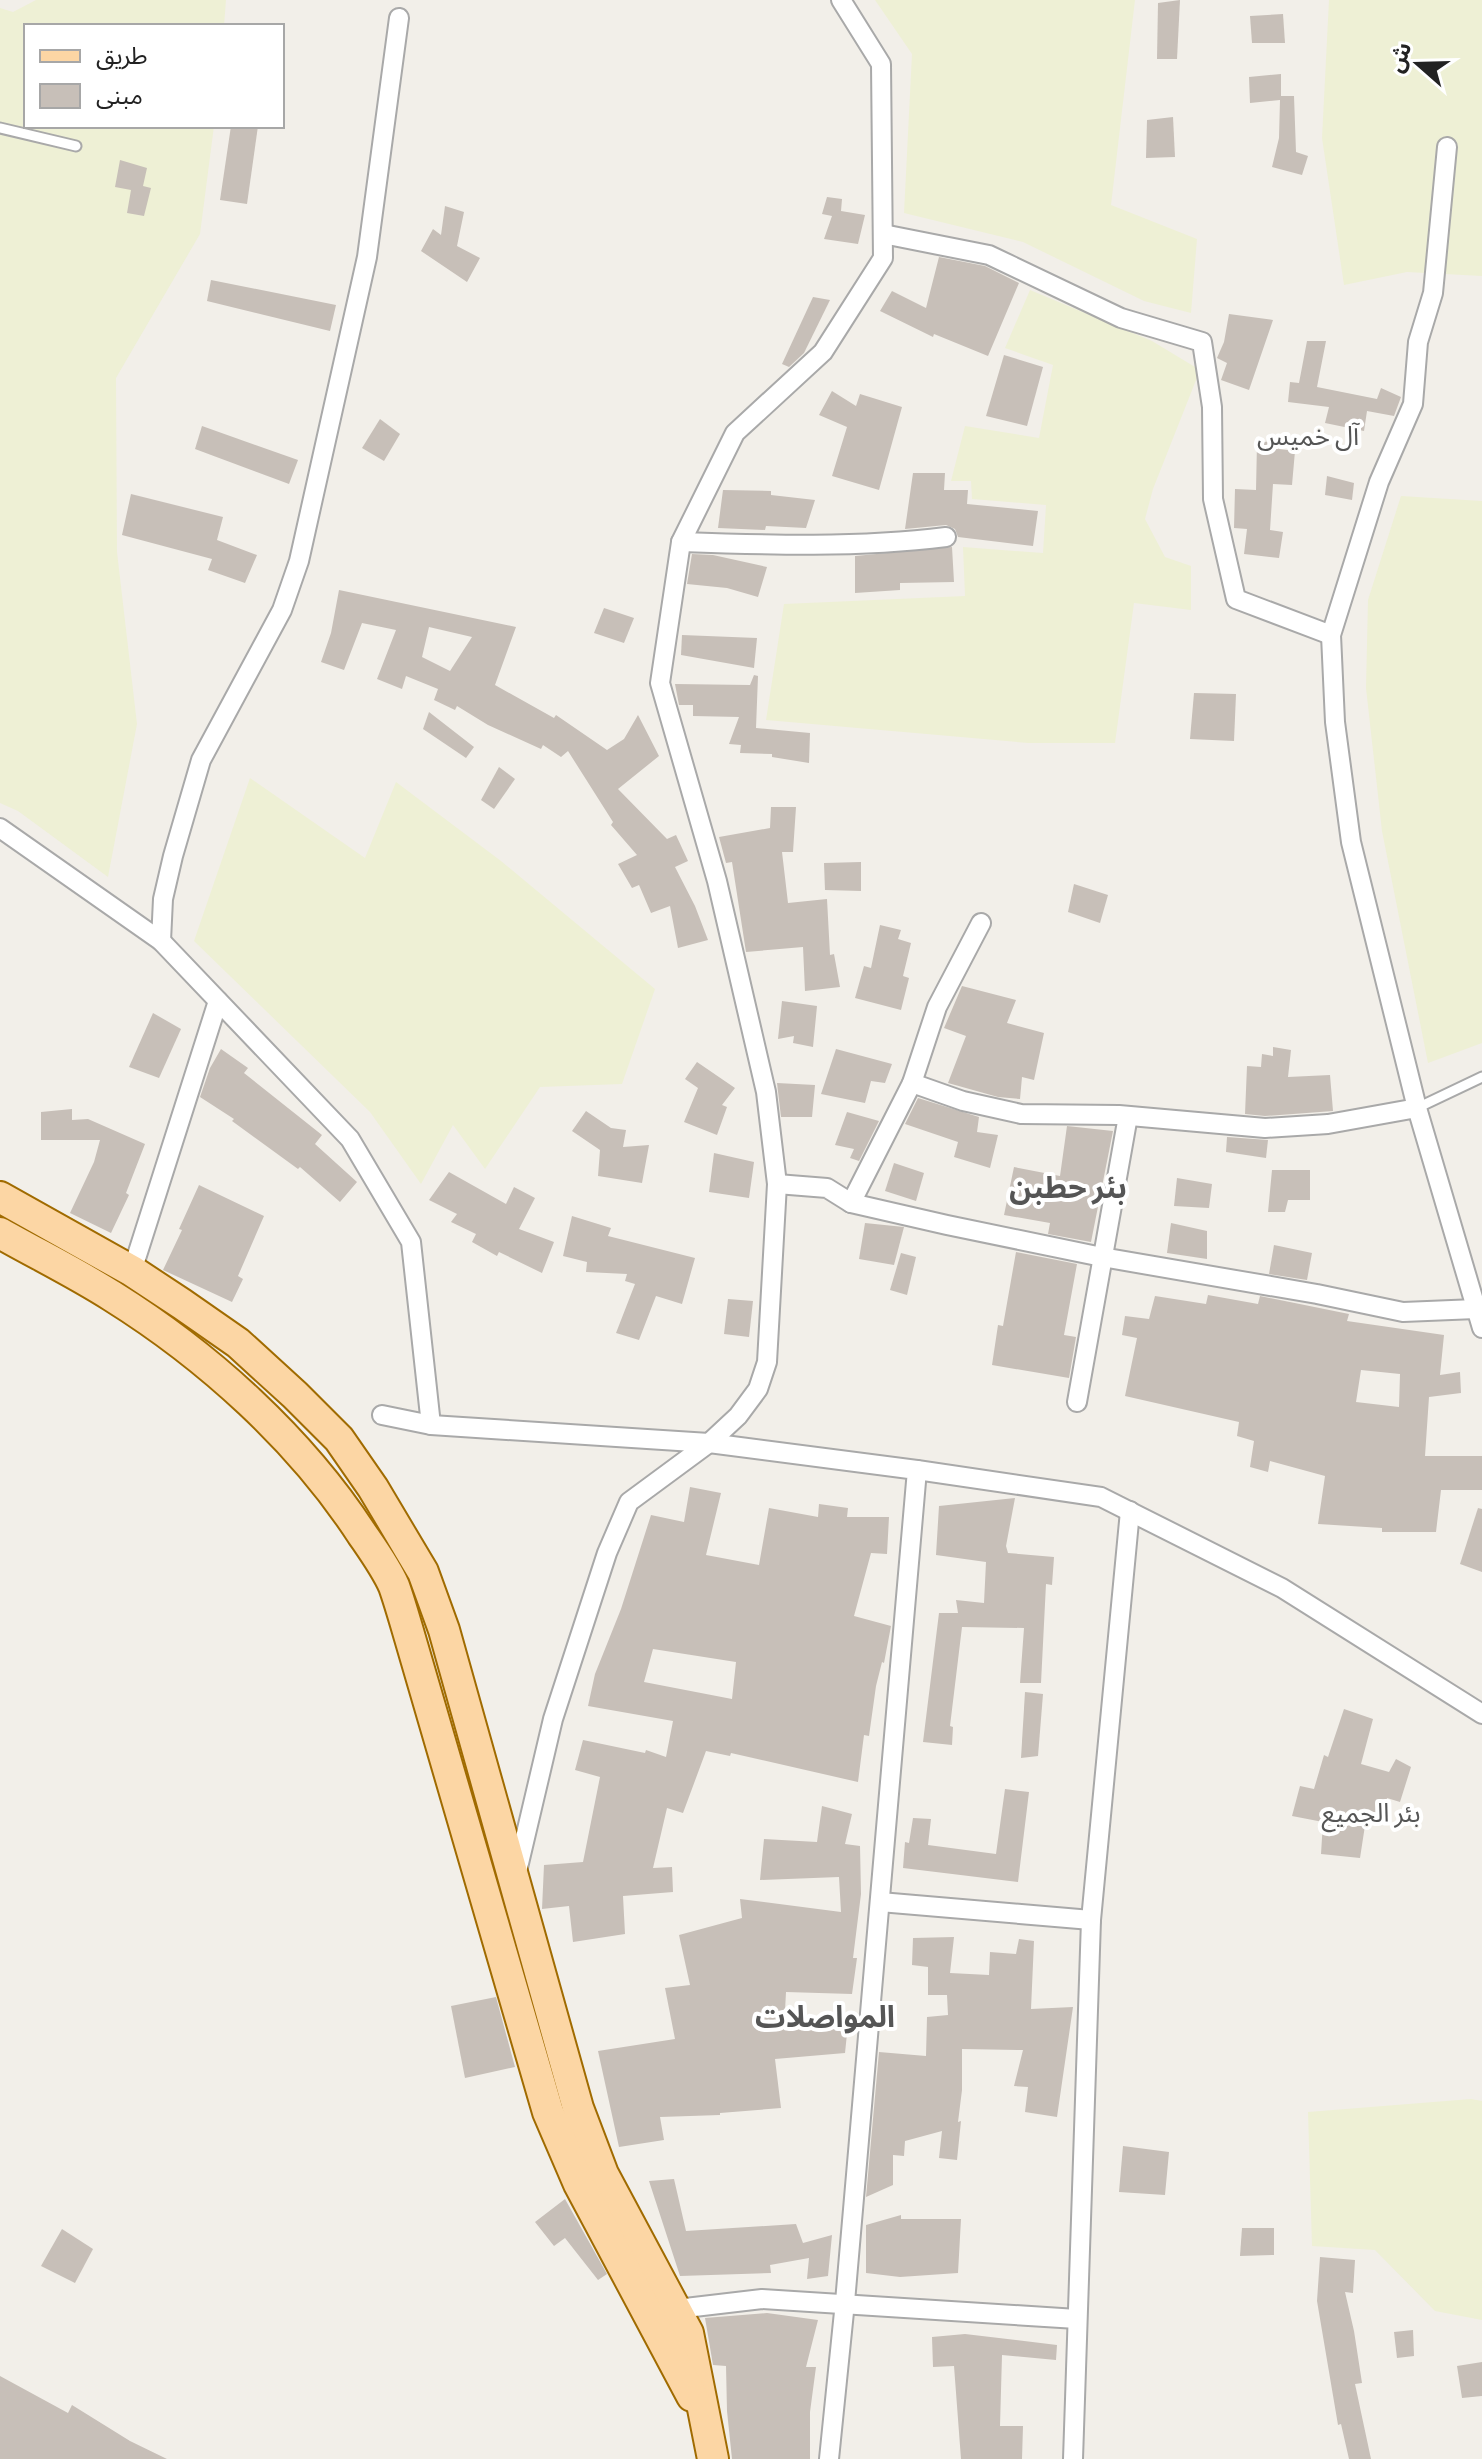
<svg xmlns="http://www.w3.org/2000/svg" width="1482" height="2459" font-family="Commissioner,'Noto Sans Arabic',sans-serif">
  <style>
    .farmland { fill: #eef0d5 }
    .building { fill: #c7bfb8; fill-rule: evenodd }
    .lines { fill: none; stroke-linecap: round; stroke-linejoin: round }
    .service-casing { stroke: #a9a9a9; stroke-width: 13 }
    .minor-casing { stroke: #a9a9a9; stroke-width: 22 }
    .primary-casing { stroke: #a06b00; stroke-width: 34 }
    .service { stroke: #fff; stroke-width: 9 }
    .minor { stroke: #fff; stroke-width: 18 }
    .primary { stroke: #fcd6a4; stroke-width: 30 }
    .labels { text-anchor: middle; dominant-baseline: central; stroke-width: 8; stroke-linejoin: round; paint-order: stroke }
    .quarter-label { font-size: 26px; fill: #555; stroke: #fff }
    .district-label { font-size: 30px; font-weight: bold; fill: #555; stroke: #fff }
  </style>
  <rect width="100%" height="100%" fill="#f2efe9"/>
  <g class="farmland">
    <path d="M36 0H226L224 26H26V126H214L200 234 116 378 117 552 137 724 108 877 18 811 0 803V8L13 12Z"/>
    <path d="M875 0H1135L1111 205 1197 239 1191 313 1144 301 1023 242 904 213 912 54Z"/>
    <path d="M1329 0H1482V276L1407 272 1344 285 1322 138Z"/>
    <path d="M1030 290 1152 341 1200 370 1153 489 1145 519 1165 557 1191 566V610L1134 603 1115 743H1028L766 720 784 604 965 596 963 547 1043 553 1046 505 972 499 971 481H951L965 426 1039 438 1053 365 1005 348Z"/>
    <path d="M1401 496 1482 501V1043L1428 1063 1382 831 1366 688 1368 600Z"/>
    <path d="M250 778 365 858 396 782 501 861 655 989 622 1084 540 1087 485 1169 453 1125 421 1184 370 1112 194 941Z"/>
    <path d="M1471 2099 1482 2101V2320L1435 2311 1375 2250 1312 2246 1308 2112Z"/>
  </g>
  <g class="building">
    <path d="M1180 0 1177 59H1157L1158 3Z"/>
    <path d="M1283 14 1285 43H1252L1250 16Z"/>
    <path d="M1281 74V96H1294L1296 152 1308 156 1302 175 1272 167 1279 138 1280 100 1250 103 1249 77Z"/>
    <path d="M1173 117 1175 157 1146 158 1147 120Z"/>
    <path d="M231 126H258L247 204 220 200Z"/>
    <path d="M120 160 147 168 143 186 151 188 144 216 127 213 131 190 115 187Z"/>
    <path d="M827 197 842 199 841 211 865 215 858 244 824 239 832 216 822 214Z"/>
    <path d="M445 206 464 212 457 246 480 258 467 282 421 251 433 229 441 235Z"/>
    <path d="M939 257 985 266 1019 283 988 356 934 334 933 337 880 311 892 291 926 308Z"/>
    <path d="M211 280 336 305 330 331 207 301Z"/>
    <path d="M813 297 830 300 804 353 789 367 782 364Z"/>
    <path d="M1229 314 1273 320 1249 390 1221 380 1227 363 1217 358 1224 342Z"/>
    <path d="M1307 341H1326L1317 387 1377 399 1381 388 1401 397 1394 416 1367 411 1364 431 1325 423 1329 407 1288 402 1290 382 1299 383Z"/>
    <path d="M1004 355 1043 367 1027 426 986 416Z"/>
    <path d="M832 391 856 406 860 394 902 407 879 490 832 476 847 427 819 415Z"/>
    <path d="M380 419 400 434 384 461 362 448Z"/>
    <path d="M202 426 298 460 289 484 195 449Z"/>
    <path d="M1279 440V449L1295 451 1292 485 1273 484 1270 530 1283 532 1279 558 1244 554 1247 529 1234 528 1235 489 1256 490 1257 443Z"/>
    <path d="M913 473H945L944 490H968L967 504 1038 511 1033 546 958 537 955 529 946 525 905 529Z"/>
    <path d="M1327 476 1354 483 1352 500 1325 495Z"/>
    <path d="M723 490 771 491V495L815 500 806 528 766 526 765 530 718 528Z"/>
    <path d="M131 494 223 517 217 540 257 555 245 583 208 570 212 559 122 535Z"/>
    <path d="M952 547 954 582 900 583V590L855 593V556Z"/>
    <path d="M692 554 713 555 767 567 758 597 727 588 687 584Z"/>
    <path d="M339 590 516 627 495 685 554 718 556 715 607 750 624 739 638 715 659 756 618 789 667 839 676 835 688 861 675 867 695 906 708 940 678 948 670 906 651 913 639 885 632 888 618 864 637 855 611 825 613 822 568 751 561 757 543 745 541 749 488 725 457 706 455 710 434 700 438 689 406 676 402 689 377 679 396 630 362 623 344 670 321 662 331 633ZM429 627 472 637 450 671 422 657Z"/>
    <path d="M604 608 634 618 624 643 594 633Z"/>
    <path d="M682 635 757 638 754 668 681 655Z"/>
    <path d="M754 675 758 676 756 728 810 733 809 763 772 757V754L740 753 741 745 729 744 739 717 693 716V705H679L675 684 750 685Z"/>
    <path d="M1194 693 1236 694 1234 741 1190 739Z"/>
    <path d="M429 712 474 747 466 758 423 729Z"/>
    <path d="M499 767 515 779 494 809 481 800Z"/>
    <path d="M771 807H796L793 852H782L788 903 827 899 830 955 834 954 840 987 805 991 803 947 746 952 732 862 726 863 719 837 770 828Z"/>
    <path d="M861 862V891L825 890 824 863Z"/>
    <path d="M1074 884 1108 895 1100 923 1068 912Z"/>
    <path d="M880 925 901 930 898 939 911 943 903 976 909 978 901 1010 855 998 864 966 871 968Z"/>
    <path d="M962 986 1016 1000 1007 1023 1044 1033 1034 1080 1022 1077 1020 1099 998 1097 948 1083 966 1036 944 1028Z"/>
    <path d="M782 1001 817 1006 813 1047 793 1043 794 1036 778 1039Z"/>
    <path d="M153 1013 181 1029 159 1078 129 1067Z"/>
    <path d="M1273 1047 1291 1050 1288 1077 1330 1075 1333 1111 1265 1116 1245 1114 1247 1066 1261 1067 1262 1054 1273 1056Z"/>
    <path d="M221 1049 248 1068 244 1073 322 1135 315 1144 357 1182 340 1202 300 1167 298 1169 232 1121 234 1119 200 1097 210 1068Z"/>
    <path d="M836 1049 892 1064 885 1083 871 1081 865 1103 821 1094Z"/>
    <path d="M697 1062 735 1088 722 1105 727 1107 717 1135 684 1122 698 1088 685 1079Z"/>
    <path d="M777 1083 815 1085 812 1117H781Z"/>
    <path d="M918 1098 979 1117 977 1132 998 1135 990 1168 954 1157 958 1142 905 1124Z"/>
    <path d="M72 1109V1120L88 1119 145 1144 126 1193 129 1195 111 1233 70 1213 94 1162 100 1140H41V1112Z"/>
    <path d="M586 1111 611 1128 626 1130 623 1147 649 1145 642 1183 598 1176 600 1150 572 1131Z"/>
    <path d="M847 1112 879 1121 859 1161 850 1158 854 1149 835 1145Z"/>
    <path d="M1067 1126 1113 1131 1091 1242 1048 1234 1050 1223 1004 1215 1014 1167 1060 1176Z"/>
    <path d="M1227 1137 1268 1140 1266 1158 1226 1152Z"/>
    <path d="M714 1153 754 1162 749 1198 709 1192Z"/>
    <path d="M894 1163 924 1173 916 1201 885 1191Z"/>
    <path d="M1272 1170H1310V1200H1288L1285 1212H1268Z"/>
    <path d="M449 1172 506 1204 514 1187 535 1198 519 1229 554 1242 542 1273 499 1252 497 1256 472 1242 476 1234 451 1222 457 1214 429 1200Z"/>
    <path d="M1177 1178 1212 1184 1209 1208 1174 1206Z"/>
    <path d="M199 1185 264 1216 238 1276 243 1279 232 1302 163 1270 182 1230 179 1229Z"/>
    <path d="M572 1216 611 1228 608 1236 695 1258 682 1304 656 1296 639 1340 616 1333 635 1284 625 1281 627 1274 586 1272 587 1262 563 1256Z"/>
    <path d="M865 1223 904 1227 894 1265 859 1259Z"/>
    <path d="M1171 1223 1207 1231V1259L1167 1253Z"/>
    <path d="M1274 1245 1312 1253 1307 1280 1269 1274Z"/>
    <path d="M1016 1252 1077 1264 1064 1335 1076 1337 1069 1378 992 1365 998 1325 1003 1326Z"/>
    <path d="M901 1253 916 1257 907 1295 890 1290Z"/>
    <path d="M1208 1295 1258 1304 1260 1296 1349 1314 1347 1321 1444 1335 1440 1375 1460 1372 1461 1393 1429 1397 1425 1456H1482V1490H1441L1436 1532H1382V1528L1318 1524 1325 1476 1270 1461 1268 1472 1250 1467 1254 1441 1237 1436 1239 1422 1125 1396 1137 1338 1122 1335 1125 1316 1149 1319 1155 1296 1206 1304ZM1361 1370 1400 1374 1399 1407 1356 1402Z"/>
    <path d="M728 1299 753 1301 749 1337 724 1334Z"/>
    <path d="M690 1487 721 1493 706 1555 759 1565 769 1508 818 1517 819 1504 848 1508 847 1517H889L887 1554 871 1553 854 1616 891 1626 884 1663 882 1662 876 1686 869 1736 864 1735 858 1782 731 1753 730 1756 706 1751 683 1813 667 1808 653 1868 672 1867 673 1892 623 1896 625 1934 573 1942 569 1906 542 1909 544 1865 583 1862 600 1777 575 1770 583 1740 645 1753 646 1750 666 1757 673 1721 588 1706 595 1674 621 1609 651 1515 684 1522ZM653 1649 736 1662 732 1699 644 1682Z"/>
    <path d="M1015 1498 1006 1546 1008 1553 1054 1557 1052 1585 1046 1584 1041 1683H1020L1024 1628 962 1627 950 1726 953 1727 952 1745 923 1742 939 1613H958L956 1600 984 1603 986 1562 936 1555 939 1506Z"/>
    <path d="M1478 1508 1482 1509V1572L1460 1564Z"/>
    <path d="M1025 1692 1043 1694 1038 1756 1021 1758Z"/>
    <path d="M1344 1709 1373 1719 1361 1764 1389 1772 1396 1759 1411 1767 1400 1802 1387 1798 1381 1823 1366 1819 1360 1858 1321 1854 1323 1822 1292 1816 1300 1786 1314 1789 1324 1755 1328 1757Z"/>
    <path d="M1005 1789 1029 1792 1018 1882 903 1868 905 1842 909 1843 913 1818 931 1819 928 1845 996 1854Z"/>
    <path d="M822 1806 852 1814 845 1844 860 1846 861 1894 853 1958H857L852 1994 786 1992 784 2030 848 2024 845 2053 775 2059 781 2108 720 2113V2115L660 2117 664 2140 619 2147 598 2051 675 2039 665 1988 690 1985 679 1935 742 1918 740 1899 841 1912 839 1877 760 1880 764 1839 817 1842Z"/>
    <path d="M954 1937 950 1973 989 1975 990 1952 1016 1954 1019 1939 1034 1941 1031 2009 1073 2007 1057 2117 1025 2112 1028 2087 1014 2086 1023 2050 962 2049V2090L958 2122 961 2121 957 2160 939 2158 942 2131 905 2141 904 2156 893 2155V2185L866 2197 879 2052 926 2056 927 2017 948 2015 947 1995H928V1967L912 1965 913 1938Z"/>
    <path d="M496 1997 515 2067 465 2078 451 2006Z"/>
    <path d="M1123 2146 1169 2152 1165 2195 1119 2192Z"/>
    <path d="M674 2179 686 2231 796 2224 803 2243 832 2235 828 2276 807 2279 809 2258 770 2265 771 2273 680 2276 649 2181Z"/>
    <path d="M565 2199 607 2274 598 2280 565 2238 554 2246 535 2222Z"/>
    <path d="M901 2215V2219H961L958 2273 900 2277 866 2273V2225Z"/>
    <path d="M1242 2228H1274V2255L1240 2256Z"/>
    <path d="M62 2229 93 2249 75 2283 41 2266Z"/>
    <path d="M1320 2257 1355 2260 1353 2293 1345 2292 1354 2331 1362 2383 1355 2384 1371 2459H1349L1341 2424 1338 2425 1317 2301Z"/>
    <path d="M767 2313 818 2320 806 2367H816L810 2412V2459H732L727 2411 726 2366 713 2365 705 2318Z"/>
    <path d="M1413 2330 1414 2356 1397 2358 1394 2332Z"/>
    <path d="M965 2334 1057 2345 1056 2360 1002 2355 1000 2426H1023L1022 2459H961L954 2366 933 2367 932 2337Z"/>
    <path d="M1482 2362V2396L1462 2398 1457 2366Z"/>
    <path d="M0 2376 68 2413 72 2405 130 2441 167 2459H0Z"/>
  </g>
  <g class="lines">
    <g class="service-casing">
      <g id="service">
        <path d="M0 128 76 146"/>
        <path d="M1417 1108 1482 1077"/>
      </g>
    </g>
    <g class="minor-casing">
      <g id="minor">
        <path d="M1447 147 1433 293 1418 342 1413 404 1379 482 1331 635 1335 722 1351 842 1417 1108 1482 1328"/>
        <path d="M883 234 989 255 1121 318 1202 342 1212 407 1213 499 1236 599 1331 635"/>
        <path d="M681 542C769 545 858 548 946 537"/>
        <path d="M0 828 161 941 350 1139 411 1242 431 1425"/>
        <path d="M161 941 163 899 173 856 201 760 282 610 299 561 367 257 399 18"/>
        <path d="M912 1083 963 1101 1021 1114 1119 1115 1265 1128 1328 1124 1417 1108"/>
        <path d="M777 1184 827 1188 851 1203 947 1225 1102 1257 1317 1294 1403 1312 1476 1309"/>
        <path d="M851 1203 912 1083 937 1007 981 923"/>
        <path d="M132 1271 218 1001"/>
        <path d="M1077 1402 1128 1116"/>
        <path d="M382 1415 431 1425 709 1443 917 1470 845 2302 829 2459"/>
        <path d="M917 1470 1101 1497 1282 1588 1482 1714"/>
        <path d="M516 1876 553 1719 607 1553 629 1502 709 1443 738 1416 758 1389 767 1362 777 1184 766 1092 717 881 660 683 681 542 735 433 823 352 883 258 881 64 841 0"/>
        <path d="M880 1902 1091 1920"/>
        <path d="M677 2309 762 2299 1077 2319"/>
        <path d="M1073 2459 1091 1920 1130 1511"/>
      </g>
    </g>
    <g class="primary-casing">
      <g id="primary">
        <path d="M0 1197 132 1271 182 1304 238 1343 295 1395 339 1439 373 1488 423 1572 444 1630 578 2108 603 2174 688 2333 713 2459"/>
        <path d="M0 1233C37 1254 76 1273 112 1296 208 1356 300 1439 362 1534 373 1550 386 1568 394 1586 400 1603 405 1621 410 1638L548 2112 579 2184 692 2396"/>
      </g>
    </g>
    <use href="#service" class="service"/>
    <use href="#minor" class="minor"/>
    <use href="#primary" class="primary"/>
  </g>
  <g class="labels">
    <g class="quarter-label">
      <text x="1308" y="434">آل خميس</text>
      <text x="1371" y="1811">بئر الجميع</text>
    </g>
    <g class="district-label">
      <text x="1068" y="1185">بئر حطبن</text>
      <text x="825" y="2014">المواصلات</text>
    </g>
  </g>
  <rect x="24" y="24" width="260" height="104" fill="#ffffff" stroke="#a7a7a7" stroke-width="2"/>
  <rect x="40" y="50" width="40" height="12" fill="#fcd6a4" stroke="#a7a7a7" stroke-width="2"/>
  <text x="96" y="64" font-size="24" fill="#222222">طريق</text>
  <rect x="40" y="84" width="40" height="24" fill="#c7bfb8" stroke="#a7a7a7" stroke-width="2"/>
  <text x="96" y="104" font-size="24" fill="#222222">مبنى</text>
  <g transform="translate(1418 64) rotate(290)" stroke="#ffffff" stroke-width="6" paint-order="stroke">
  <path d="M0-6L14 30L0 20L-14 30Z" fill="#222222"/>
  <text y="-12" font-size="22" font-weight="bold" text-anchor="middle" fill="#222222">ش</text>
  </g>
</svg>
